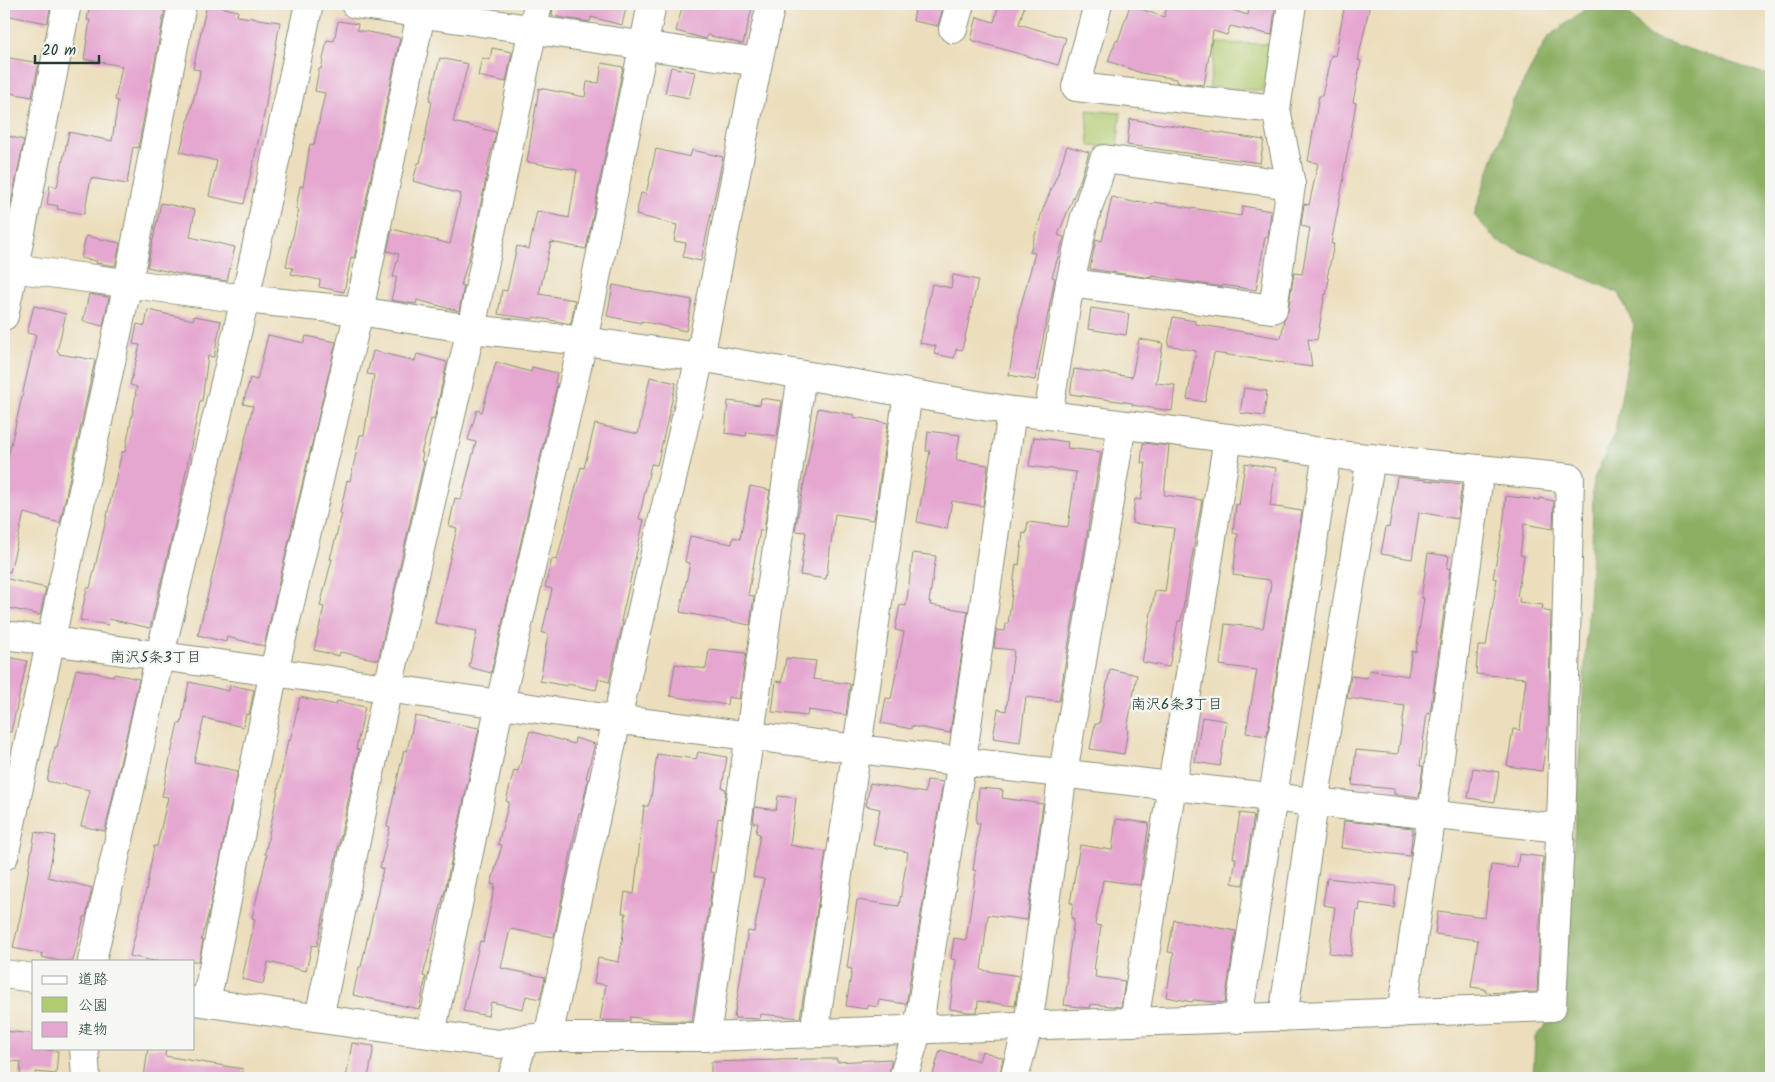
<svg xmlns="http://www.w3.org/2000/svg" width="1775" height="1082" font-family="Kalam,'Klee One',sans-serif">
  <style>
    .green { fill: #b1cb71; stroke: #688452 }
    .forest { fill: #8caf63; stroke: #56764c }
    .building { fill: #e5a6d0 }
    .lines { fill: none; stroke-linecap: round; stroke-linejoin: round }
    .minor-casing { stroke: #868e78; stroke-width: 30 }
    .minor { stroke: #fff; stroke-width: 28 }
    .labels { text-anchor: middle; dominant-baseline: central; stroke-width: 5; stroke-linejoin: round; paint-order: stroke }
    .neighbourhood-label { font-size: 15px; fill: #1f3d34; stroke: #f6f6f2 }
  </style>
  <rect width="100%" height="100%" fill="#f6f6f2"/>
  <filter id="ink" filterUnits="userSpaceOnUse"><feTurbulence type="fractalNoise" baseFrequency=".02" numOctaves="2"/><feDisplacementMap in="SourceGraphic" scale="10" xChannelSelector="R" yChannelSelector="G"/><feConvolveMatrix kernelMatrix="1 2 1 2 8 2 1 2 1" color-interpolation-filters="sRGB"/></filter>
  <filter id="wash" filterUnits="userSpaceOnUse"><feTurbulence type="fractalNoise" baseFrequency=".0096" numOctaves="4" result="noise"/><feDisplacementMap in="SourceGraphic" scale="20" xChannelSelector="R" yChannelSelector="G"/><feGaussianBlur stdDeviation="1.12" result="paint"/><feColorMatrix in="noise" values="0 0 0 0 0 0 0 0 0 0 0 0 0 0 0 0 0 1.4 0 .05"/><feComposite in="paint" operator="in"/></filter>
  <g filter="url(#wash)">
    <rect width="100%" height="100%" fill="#ecdebc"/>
    <g class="green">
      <path d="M1216 43 1271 44 1264 91 1209 87Z"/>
      <path d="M1087 110 1121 113 1117 148 1089 146Z"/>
    </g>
    <path class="forest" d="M1592 4H1619L1649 36 1771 76V1078H1533L1535 1037 1562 1007 1569 916 1592 553 1593 481 1615 432 1634 325 1619 293 1497 241 1474 215 1513 101 1548 37Z"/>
    <g id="blocks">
      <g class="building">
        <path d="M4 4H51L47 23 4 15Z"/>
        <path d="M90 4H166L138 148 133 147 127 184 91 178 84 214 57 209 58 206 47 204 50 185 57 187 69 132 112 141 118 101 115 100 122 66 84 59 90 20H87Z"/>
        <path d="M207 4 238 11 237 16 280 22 264 115 244 204 209 196 217 161 180 152 199 78 200 70 193 69Z"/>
        <path d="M553 4H627L622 25 591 17 590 22 552 16Z"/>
        <path d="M683 4H753L743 44 707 35 706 39 676 31Z"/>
        <path d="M916 4H944L938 26 913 21Z"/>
        <path d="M999 4H1025L1019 24 1066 38 1058 65 971 40 977 17 994 22Z"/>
        <path d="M1168 4H1211L1248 15 1250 4 1275 8 1272 35 1230 26 1227 35 1213 31 1204 85 1177 82V79L1141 73 1108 61 1116 40 1118 41 1130 5 1164 17Z"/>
        <path d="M1345 4H1370L1358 60 1361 61 1353 102 1356 103 1343 177H1344L1331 244H1334L1327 278 1329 279 1326 295 1325 294 1317 340 1308 339 1312 367 1214 353 1205 402 1187 399 1196 351 1168 345 1173 317 1195 321V324L1281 338 1284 319 1288 311 1294 273 1302 274 1310 228 1301 226 1304 204 1309 205 1318 163 1308 161 1319 96H1322L1331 55 1335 56Z"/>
        <path d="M338 21 358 24 357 30 400 38 354 258 351 257 344 292 319 287 320 280 291 274 293 268 286 266 299 210 296 209 300 186 303 187 310 144 314 145 325 93 315 91 319 69H321L327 40 334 41Z"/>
        <path d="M492 48 512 52 506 82 478 76 482 58 490 60Z"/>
        <path d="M4 57 39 63 32 97 4 92Z"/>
        <path d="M440 58 468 64 453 122 496 132 487 168H488L472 247 461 285 464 286 459 311 417 300 416 304 391 300 397 277H393L399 254 387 251 392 229 450 244 461 194 413 181 418 163H420L432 102 429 101Z"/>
        <path d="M602 63 623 67 586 249 551 242 539 294 575 300 571 324 534 317 533 319 498 314 502 290 507 291 517 246 529 249 537 211 569 218 577 170 527 162 539 88 585 97 587 82 599 83Z"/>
        <path d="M671 67 695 72 689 98 665 93Z"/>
        <path d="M1130 119 1264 140 1260 163 1127 145Z"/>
        <path d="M4 135 24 140 11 204H4Z"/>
        <path d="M1067 146 1089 152 1080 181 1058 235 1064 237 1052 277 1055 278 1035 380 1009 375 1019 317 1018 316 1035 253 1030 252 1043 209 1058 173Z"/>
        <path d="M656 149 690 157 692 150 723 157 701 261 683 257 686 243 674 241 677 225 636 215 641 193 646 194Z"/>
        <path d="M1112 197 1137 203V201L1153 204 1154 202 1241 216 1243 206 1271 211 1268 237H1265L1256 290 1222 285V287L1151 276V278L1090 269 1096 239 1102 241Z"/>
        <path d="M161 203 195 210 190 237 235 247 227 281 185 275 147 267Z"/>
        <path d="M86 236 120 243 115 266 96 263 97 261 81 258Z"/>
        <path d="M953 275 978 280 962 350 956 349 954 358 934 354 936 346 920 343 932 284 951 288Z"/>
        <path d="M613 285 692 300 686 331 641 321V323L607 316Z"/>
        <path d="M89 294 109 297 103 326 83 321Z"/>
        <path d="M34 306 66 314 57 351 59 352V354L95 360 60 523 24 513 10 572 4 571V475L36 335 27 333Z"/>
        <path d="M1091 308 1129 314 1126 335 1088 329Z"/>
        <path d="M148 310 193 320 194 316 221 321 214 357 208 356 202 401H200L178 512 150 628 109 619 108 625 80 620 87 588H90L122 452H125L136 394H135L137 387 130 385 140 345 133 344 137 324 145 326Z"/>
        <path d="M268 335 304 343 306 336 336 342 264 646 227 637 226 642 198 635 253 406 243 404 250 378 257 380Z"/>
        <path d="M1139 339 1163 343 1156 383 1175 385 1172 411 1132 405V403L1070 394 1074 369 1132 377Z"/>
        <path d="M373 351 415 361 417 354 447 362 434 420 431 419 421 453H423L421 461 424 462 378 660 340 652 339 656 314 650 324 607 320 606 332 559H330L342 514 340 513 347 480 350 481 360 435H364L374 375 367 374Z"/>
        <path d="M496 362 531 372 532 367 557 373 555 383 557 384 491 673 469 667 477 631 435 623 457 528 449 526 455 498 461 500 476 442 468 440 477 410 482 412Z"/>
        <path d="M650 377 676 383 657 465 651 464 639 519 644 520 621 621 623 622 609 682 599 679 596 690 567 684V686L540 681 548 634 542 633 552 589 545 587 552 559 557 560 581 467 584 468 595 424 638 434Z"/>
        <path d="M1244 388 1267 391 1264 416 1240 413Z"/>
        <path d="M761 398 782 401 777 436 747 432 746 436 725 433 728 401 760 405Z"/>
        <path d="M818 408 854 415 853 417 888 423 874 520 835 514 826 579 800 575 806 532 795 531Z"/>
        <path d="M928 431 960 435 956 460 988 465 983 506 952 501 947 529 917 522 930 451H926Z"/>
        <path d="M1034 437 1068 442 1067 448 1101 452 1059 701 1026 697 1020 742 993 738 998 709 1006 711 1014 650 994 648 996 630 1005 631 1006 623 1008 624 1016 564 1019 565 1023 533 1026 534 1028 522 1068 527 1076 472 1029 466Z"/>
        <path d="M1143 443 1169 446 1164 495 1202 500 1181 621H1178L1169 667 1142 662 1155 591 1165 592 1174 528 1132 523 1135 499 1141 500 1146 463H1141Z"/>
        <path d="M1245 463 1276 468 1270 506 1302 511 1267 736 1246 733 1257 670 1220 665 1225 624 1263 628 1271 584H1270V580L1233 575 1238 534 1233 533 1236 504 1239 505Z"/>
        <path d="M1397 477 1462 484 1457 519 1419 512 1412 559 1381 554 1386 527 1389 528Z"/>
        <path d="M750 486 770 490 764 531 760 530 748 595 754 596 750 625 680 612 690 563 685 562 690 536 732 544 733 537 740 539Z"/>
        <path d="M1506 496 1539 500V498L1554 501 1553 529 1524 524 1520 555 1524 556 1517 596 1520 597 1519 602 1543 605 1542 610 1551 612 1548 726 1542 771 1507 766 1513 729 1520 730 1526 678 1476 674 1478 646H1486L1497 579 1493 578 1503 526Z"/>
        <path d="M913 553 936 556 929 602H931L930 605 968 611 950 733 911 726V729L881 723 886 698 891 699 904 632 895 630 900 605 906 606Z"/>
        <path d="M1428 553 1449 556 1447 568 1450 569 1430 714 1427 713 1420 766H1423L1419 797 1394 794V789L1352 785 1356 750 1398 754 1405 706 1347 698 1351 676 1367 678 1369 670 1408 676 1412 651 1416 652 1424 598H1421Z"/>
        <path d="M4 578 46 588 40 615 4 607Z"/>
        <path d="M709 649 746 653 739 699 728 697 727 705 670 696 675 664 706 669Z"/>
        <path d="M4 656 27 661 11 732H4Z"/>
        <path d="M786 658 816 661 813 679 850 684 846 715 808 710 807 716 772 712 776 681 782 682Z"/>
        <path d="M76 669 113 676 114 674 139 679 105 831 81 826 90 790 47 781 55 747H57Z"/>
        <path d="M1110 669 1137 675 1127 729H1128L1124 754 1090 749 1095 724H1099Z"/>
        <path d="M189 682 229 691 230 685 254 690 249 715 246 714 243 727 204 718 194 762 238 771 209 912 201 940 203 941 199 961H154L130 956 146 891 154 846H157L168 797 162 796 168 767 178 723 181 724Z"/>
        <path d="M300 697 336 705 337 701 365 707 356 749 359 750 317 946 312 945 306 971 268 962 263 984 242 979 255 919 252 918 267 855 265 854 288 740 290 741Z"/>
        <path d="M415 716 479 728 445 890 423 976 426 977 419 1009 353 995 359 967H361L383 869 380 868 390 827 387 826 401 763 404 750 407 751Z"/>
        <path d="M1202 717 1227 721 1220 766 1195 762Z"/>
        <path d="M530 731 574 744 575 738 595 744 586 778 588 779 581 813H579L554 937 510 929 501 968 545 977 540 999 526 996 523 1009 491 1002 488 1016 463 1011 480 941 483 942 495 885 491 884 502 845 498 844 509 802 506 801 514 770 518 771Z"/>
        <path d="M698 752 727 757 722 788 726 789 722 819 718 818 710 872 714 873 692 1021H663L630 1017V1021L600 1020 606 985 594 983 598 958 619 962 626 913H622L625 892 634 894 644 806H648L651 798 657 754 696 759Z"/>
        <path d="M1473 768 1499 772 1495 802 1468 798Z"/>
        <path d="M927 780 943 782 906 1004 879 1000 877 1007 868 1005 867 1009 846 1006 852 969 847 968 857 900 899 906 908 852 873 845 880 809 866 806 870 783 925 793Z"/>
        <path d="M979 788 1003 790 1002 798 1043 804 1027 920 988 915 981 970 1019 976 1015 1006 978 1001 977 1012H969L950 1009 956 960 951 959 954 938 966 940 976 871 973 870 980 823H976Z"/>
        <path d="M778 796 796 798 790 845 826 852 800 1018 761 1014 760 1019 734 1018 748 931 754 932 764 879 753 877 760 834 756 833 758 823H753L755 807 776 810Z"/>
        <path d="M1240 813 1254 815 1243 885 1232 883 1236 858H1233Z"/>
        <path d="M1116 819 1149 823 1140 885 1103 880 1095 925 1101 926 1094 970H1096L1095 977 1125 981 1121 1007 1091 1004 1090 1008H1088L1064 1005 1068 977H1066L1074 919 1071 918 1073 903H1070L1080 845 1112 850Z"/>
        <path d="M1344 821 1413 828 1410 856 1341 848Z"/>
        <path d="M35 832 56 836 48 877 92 888 86 917H84L73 961H60L42 957 43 954 13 948 20 918Z"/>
        <path d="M1519 854 1543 857 1537 992 1502 993 1485 992V989L1471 987 1478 940 1435 934 1438 911 1485 917 1491 865 1517 868Z"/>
        <path d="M1327 878 1396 886 1394 908 1360 903 1359 911 1357 910 1351 956 1329 953 1335 907 1323 905Z"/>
        <path d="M1174 920 1236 931 1225 1003 1193 1000 1192 1002 1166 997 1174 953 1168 952Z"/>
        <path d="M4 1031 34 1034V1049L58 1051 56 1074 36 1072V1076L20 1075 21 1062 4 1060Z"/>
        <path d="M352 1043 374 1046 368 1078H346Z"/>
        <path d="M148 1048H166L165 1056 243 1069 242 1078H144Z"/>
        <path d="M940 1050 979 1061 982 1051 1003 1058 999 1078H932Z"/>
        <path d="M813 1059H837V1062L891 1059V1063L888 1078H711V1062Z"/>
      </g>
    </g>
  </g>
  <g filter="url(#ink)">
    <use href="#blocks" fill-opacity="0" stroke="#868e78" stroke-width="1"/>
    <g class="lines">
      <g class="minor-casing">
        <g id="minor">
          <path d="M355 4 758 62"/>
          <path d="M1098 4 1076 87 1276 109"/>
          <path d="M953 29 960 4"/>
          <path d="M4 267 245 299 359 311 471 329 583 341 700 357 1012 411 1048 415 1228 438 1348 456 1570 478 1562 795 1552 1007 706 1037H548L524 1039 499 1044 194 1001"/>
          <path d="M1070 283 1273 309 1291 185 1276 109 1292 4"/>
          <path d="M4 316 67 4"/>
          <path d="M1048 415 1070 283 1084 220 1104 159 1291 185"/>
          <path d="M4 635C210 661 415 694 621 720 933 759 1247 796 1560 828"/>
          <path d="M4 856 128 283 182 4"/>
          <path d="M92 961 160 655 245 299 309 4"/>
          <path d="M4 974 34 978"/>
          <path d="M206 1002 274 671 359 311 423 4"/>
          <path d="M1402 1013 1432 814 1480 469"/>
          <path d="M1283 1017 1314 803 1371 458"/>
          <path d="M319 1018 388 687 471 329 538 4"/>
          <path d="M1238 1019 1327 453"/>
          <path d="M1134 1022 1228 438"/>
          <path d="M814 1033 857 748 908 393"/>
          <path d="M431 1034 500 703 583 341 652 4"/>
          <path d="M548 1037 617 719 700 357 758 62 771 4"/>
          <path d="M706 1037 802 375"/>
          <path d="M84 1048 86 1078"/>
          <path d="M512 1078 524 1039"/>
          <path d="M903 1078 918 1029 962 760 1012 411"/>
          <path d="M1014 1078 1028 1026 1063 773 1122 425"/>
        </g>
      </g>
      <use href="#minor" class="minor"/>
    </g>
  </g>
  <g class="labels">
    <g class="neighbourhood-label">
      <text x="156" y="658">南沢5条3丁目</text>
      <text x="1177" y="705">南沢6条3丁目</text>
    </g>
  </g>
  <rect width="1775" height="1082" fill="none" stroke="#f6f6f2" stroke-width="20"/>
  <rect x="32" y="960" width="162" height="90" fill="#f6f6f2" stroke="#a0aca6"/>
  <rect x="42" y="976" width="25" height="8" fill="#ffffff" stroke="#a0aca6"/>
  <text x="78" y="984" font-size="15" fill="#1f3d34">道路</text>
  <rect x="42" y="997" width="25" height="15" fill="#b1cb71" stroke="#a0aca6"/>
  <text x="78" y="1010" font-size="15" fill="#1f3d34">公園</text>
  <rect x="42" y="1022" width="25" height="15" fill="#e5a6d0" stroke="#a0aca6"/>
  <text x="78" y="1034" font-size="15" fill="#1f3d34">建物</text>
  <path d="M35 55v8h64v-8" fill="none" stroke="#1f3d34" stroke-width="2.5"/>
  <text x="42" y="55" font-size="15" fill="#1f3d34" stroke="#f6f6f2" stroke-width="4" paint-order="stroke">20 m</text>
</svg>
